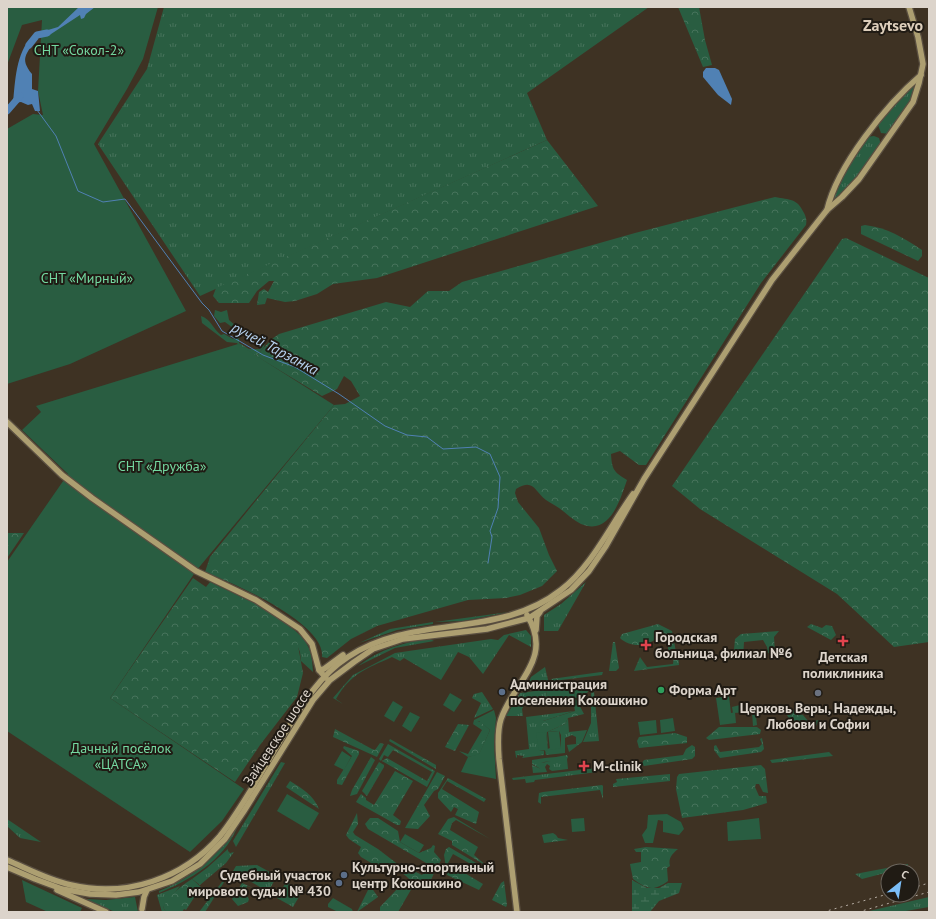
<svg xmlns="http://www.w3.org/2000/svg" width="936" height="919" font-family="'PT Sans',sans-serif">
  <style>
    .grass { fill: url(#grass-tufts) }
    .forest { fill: url(#forest-crowns) }
    .wetland { fill: url(#wetland-marsh) }
    .green { fill: #295d41 }
    .water { fill: #5081b4 }
    .lines { fill: none; stroke-linecap: round; stroke-linejoin: round }
    .stream { stroke: #5081b4; stroke-width: 1 }
    .river { stroke: #5081b4; stroke-width: 7 }
    .secondary-casing { stroke: #5a4f41; stroke-width: 8 }
    .secondary { stroke: #ad9f71; stroke-width: 5.5 }
    .rail { stroke: #b6ada3; stroke-width: 1; stroke-dasharray: 2 4; stroke-linecap: butt }
    .health-dot { fill: #e0444e; stroke: #201b14; stroke-width: 1.5 }
    .leisure-dot { fill: #2e9e5b; stroke: #201b14; stroke-width: 1.5 }
    .service-dot { fill: #5c6f8a; stroke: #201b14; stroke-width: 1.5 }
    .worship-dot { fill: #6b7280; stroke: #201b14; stroke-width: 1.5 }
    .labels { text-anchor: middle; dominant-baseline: central; stroke-width: 4; stroke-linejoin: round; paint-order: stroke }
    .park-label { font-size: 14px; fill: #74d8a0; stroke: #201b14 }
    .poi-label { font-size: 14px; font-weight: bold; fill: #dcd4cb; stroke: #201b14; text-anchor: start }
    .street-label { font-size: 14px; fill: #dcd4cb; stroke: #201b14 }
    .water-label { font-size: 15px; font-style: italic; fill: #b7d2ef; stroke: #201b14 }
    .quarter-label { font-size: 16px; font-weight: bold; fill: #ddcebb; stroke: #201b14 }
  </style>
  <defs>
    <pattern id="grass-tufts" width="24" height="20" patternUnits="userSpaceOnUse"><rect width="24" height="20" fill="#295d41"/><path d="M3 7l-1-3M5 7V3M7 7l1-3M15 17l-1-3M17 17v-4M19 17l1-3" fill="none" stroke="#47735b"/></pattern>
    <pattern id="forest-crowns" width="20" height="18" patternUnits="userSpaceOnUse"><rect width="20" height="18" fill="#295d41"/><path d="M2 6a3 3 0 1 1 6 0M12 15a3 3 0 1 1 6 0" fill="none" stroke="#47735b"/></pattern>
    <pattern id="wetland-marsh" width="20" height="14" patternUnits="userSpaceOnUse"><rect width="20" height="14" fill="#295d41"/><path d="M1 5h8M5 5V1M11 12h8M15 12V8" fill="none" stroke="#47735b"/></pattern>
  </defs>
  <rect width="100%" height="100%" fill="#3e3223"/>
  <g class="grass">
    <path d="M164 7H649L527 93 547 140 200 296 98 144 147 69Z"/>
    <path d="M919 78 914 96 890 134 881 133 878 125Z"/>
    <path d="M874 136 879 138 881 145 858 177 828 208 846 168 867 137Z"/>
    <path d="M215 310 221 312 227 310 229 320 244 333H240L225 322 220 323 214 316Z"/>
    <path d="M201 316C211 319 213 329 221 335L224 334 233 339 237 336 239 337V343L249 349H260L261 346 258 342 252 340 251 337H257L265 341 264 347 256 356 240 347 237 343 227 342 202 323Z"/>
    <path d="M586 582 558 631H544V615L561 604Z"/>
    <path d="M509 612 463 621 435 622Z"/>
    <path d="M433 622V624L397 630 359 643 390 629Z"/>
    <path d="M289 626C308 640 312 649 313 672L301 661 300 652Z"/>
    <path d="M526 630 531 636V647L509 635 483 674 469 657 458 652 441 680 404 658 400 661 392 657C366 669 351 673 336 699L343 704 333 698 353 675 395 653 491 639 498 640 504 635Z"/>
    <path d="M430 639 434 641 395 648 358 666C381 649 403 642 430 639Z"/>
    <path d="M545 667 549 684 527 686 531 677Z"/>
    <path d="M558 688 564 691 588 688V692L584 695 586 696 575 698 574 690C565 691 556 690 546 691L548 701H544L543 698 527 700 522 709 523 716H506L520 693Z"/>
    <path d="M482 692 493 709 474 718 481 703 472 698 474 694Z"/>
    <path d="M594 692 599 741 583 742 591 723V693Z"/>
    <path d="M740 705 755 710 756 715 760 714V716H756L757 725 753 726 752 712 733 713 732 707Z"/>
    <path d="M574 711 543 721 546 732 539 751H544V755L522 758 524 756 517 755V758L516 757 515 751 529 749 526 717Z"/>
    <path d="M568 718 569 732 587 730 582 742 569 752 567 745 576 744V737L572 735 565 738V753L546 755 545 750 550 748H561V735L559 731 547 732 565 724Z"/>
    <path d="M567 755 568 757 567 759 568 769 552 771 549 769 550 766 547 764 545 767 547 772 533 773 532 765 541 769 532 764V760L545 758 544 762 541 763 551 761 544 762 545 758 556 757V761V757Z"/>
    <path d="M281 762 285 763 236 847 233 841Z"/>
    <path d="M597 768V772L535 780 534 782 526 783 525 779 513 780 512 778Z"/>
    <path d="M7 819 41 842 20 838 7 826Z"/>
    <path d="M237 828C223 861 190 880 159 893V891C195 876 214 859 237 828Z"/>
    <path d="M228 849V851L230 853 234 852 226 863 200 885 192 879 207 868Z"/>
    <path d="M908 864V867L862 879 855 874Z"/>
    <path d="M257 865 277 876 268 892 233 871 236 866Z"/>
    <path d="M286 882 303 890 293 907 277 898Z"/>
    <path d="M180 886 163 907 166 912H162L157 895Z"/>
    <path d="M135 897 138 912H115L86 899 106 900Z"/>
    <path d="M929 897V907L900 912H865Z"/>
  </g>
  <g class="forest">
    <path d="M678 7H699L705 40 712 65 703 67Z"/>
    <path d="M547 140 598 206 377 278 333 284 317 294 295 301 285 302 267 298 265 304 257 305 259 292 264 289 268 292 274 281H269L257 291 249 303H219L213 296 216 288Z"/>
    <path d="M775 197C790 200 797 198 804 213 806 217 807 220 806 225L761 283 646 465H639L620 451 611 454C612 470 614 472 627 480 620 500 610 536 581 524 573 520 566 513 559 508 555 505 550 503 546 500 534 491 534 478 516 489L515 493 518 502 539 528 549 555 557 571 542 586 520 595 506 598 468 600 377 626 351 639 327 658 322 657C326 623 231 582 205 572L210 557 334 405 345 404 360 396 351 381 344 376 337 389 322 396 256 356 272 339 279 334 386 302 410 307 428 291H449L462 282 635 233Z"/>
    <path d="M865 225C888 228 902 237 922 250V256L918 261 861 234V226Z"/>
    <path d="M846 238 929 278V642L894 647 837 594 700 509 672 486 842 239Z"/>
    <path d="M7 533H24L7 558Z"/>
    <path d="M193 578 206 587 210 582 260 606 289 626 297 640 303 673 297 697 260 745 235 782 110 698Z"/>
    <path d="M658 624 672 631 676 652 678 653 679 665 634 671 640 657 647 667 673 664 674 656 668 653V644L663 637H658C648 647 630 648 620 638L622 634Z"/>
    <path d="M811 624 822 628 826 625 832 626 836 635 831 640 807 627Z"/>
    <path d="M779 631 774 637 775 653H768L767 647 763 640 744 642 743 658 737 659 734 650 735 639 741 634Z"/>
    <path d="M613 642H615L619 668 616 671H609Z"/>
    <path d="M601 672H603L602 675 553 681 551 679Z"/>
    <path d="M576 699 584 714 568 718 565 724 547 732 548 748 546 732 537 731 535 728 542 725 543 721 575 711 573 700Z"/>
    <path d="M792 709 803 715 809 722 819 720 816 726 805 728 790 720 787 715Z"/>
    <path d="M477 721 481 722 490 730 479 755 468 757 459 751 468 754 482 730 473 724Z"/>
    <path d="M458 724 469 725 455 751 445 747Z"/>
    <path d="M719 727H757L761 730 760 734 709 740 706 738Z"/>
    <path d="M335 729 372 749 375 750 380 743 384 744 377 757 333 737Z"/>
    <path d="M675 733 687 737V743L639 748 637 741 639 737Z"/>
    <path d="M762 738 764 749 761 752 720 758 714 750V746L716 745 720 752 759 747 762 744 760 739Z"/>
    <path d="M390 739 436 765V769L389 741Z"/>
    <path d="M388 744 435 771 427 787 382 761 387 758 427 781 432 772 393 750 388 757 384 755 381 761 379 759Z"/>
    <path d="M692 745 695 747V756L692 759 644 766 642 763 644 760 683 755 686 749Z"/>
    <path d="M344 746 359 751V754L342 785 337 784V780L352 756 343 748Z"/>
    <path d="M829 752 833 756 772 763 770 760Z"/>
    <path d="M371 757 375 760 357 794 350 796 352 790Z"/>
    <path d="M379 762 384 765V767L367 796 362 791Z"/>
    <path d="M761 765 765 769 768 793 763 792 759 784H756L755 787 759 796H766L767 803 743 810 682 818 676 789 677 777 679 774Z"/>
    <path d="M395 771 413 781 393 815 401 821 400 825H397L356 802 361 794 366 798V800L374 805Z"/>
    <path d="M437 772 445 776 438 789 434 791 424 805 430 816 418 829 405 828Z"/>
    <path d="M670 774V781L613 787V784L617 782 616 779Z"/>
    <path d="M448 778 486 799 484 802 447 781 442 789 479 812 476 824 455 815 458 809 454 807 451 812 438 798V793Z"/>
    <path d="M290 781C303 789 313 795 319 809L286 787Z"/>
    <path d="M602 785 603 786V799L600 790 541 797V804L538 802 539 793 543 792Z"/>
    <path d="M357 813 358 824 353 832 355 835 378 849 404 869 412 870 422 875 429 867 435 871 429 884C409 884 412 879 398 870 393 868 387 867 383 865L378 867 361 857 358 853 361 847 349 839 346 835Z"/>
    <path d="M454 817 490 839 456 820 452 823 450 830 478 847 474 855 488 867 452 845V841L438 834 448 819Z"/>
    <path d="M370 818H378L398 831 400 842 419 853 431 848 433 845 435 846 434 852 441 860 438 866 433 867 368 829 365 824Z"/>
    <path d="M553 833 556 835 558 838 568 840 544 843 542 835Z"/>
    <path d="M449 847 488 870 485 872 453 854 448 863 483 884 479 890 447 875 444 855 446 849Z"/>
    <path d="M646 847 678 849C672 854 668 858 670 866L667 868 668 881C653 892 647 889 633 879L630 864 641 862V852H636L634 849Z"/>
    <path d="M228 874V876L205 912H199Z"/>
    <path d="M192 879 201 887 186 910 184 909 182 912H166L163 907C171 894 179 887 192 879Z"/>
    <path d="M504 881 507 905 506 907 492 900 501 883Z"/>
    <path d="M242 883 253 888 247 886 245 893 249 899 248 902 238 906 232 899Z"/>
    <path d="M409 883 412 888 398 912H380V907L399 887Z"/>
    <path d="M371 887 378 897 357 912 369 888Z"/>
  </g>
  <path class="wetland" d="M632 880 647 888H659L668 883H682L679 893 659 901 650 912H632Z"/>
  <g class="green">
    <path d="M7 7H158L143 59 127 89 94 144 186 311 70 364 7 384V129L33 114 43 115 38 91 42 20 22 25 7 65Z"/>
    <path d="M238 344 334 405 196 571 110 698 244 789 222 821 190 852 7 731V562L68 474 22 430 41 412 36 406Z"/>
    <path d="M558 690H574L575 698 548 701 546 691Z"/>
    <path d="M450 693 462 700 454 712 443 705Z"/>
    <path d="M729 696 731 713 735 712 736 723 720 725 716 698Z"/>
    <path d="M393 701 403 707 394 722 384 716Z"/>
    <path d="M494 710 496 718 494 744 496 779 461 772 468 757 479 754 490 730 479 721 473 724 474 720Z"/>
    <path d="M410 712 420 717 411 732 402 726Z"/>
    <path d="M673 718 675 731 661 733 660 720Z"/>
    <path d="M656 720 657 733 640 735 638 722Z"/>
    <path d="M559 731 561 748 550 750 548 732Z"/>
    <path d="M546 732 548 750 539 751 536 733Z"/>
    <path d="M342 751 351 757 344 770 334 765Z"/>
    <path d="M287 794 319 813 309 830 277 811Z"/>
    <path d="M667 814 681 822 684 829 679 835 663 832V821L658 820 653 843H645L642 835 647 828 648 815Z"/>
    <path d="M584 818 585 831 572 832 571 819Z"/>
    <path d="M759 818 761 839 728 841 727 822Z"/>
    <path d="M405 834 424 845 419 853 400 842Z"/>
    <path d="M22 880 82 908 80 912H48L26 902Z"/>
    <path d="M333 898 352 909 353 912H338L328 907V904Z"/>
  </g>
  <g class="water">
    <path d="M79 7H95L86 14 84 18 81 19 80 15 48 36 45 34 39 35 38 33 58 27Z"/>
    <path d="M32 37 36 39C27 54 19 58 32 74V89L38 91 40 111H35L32 104 28 105 21 102 13 103C15 82 16 52 32 37Z"/>
    <path d="M706 68H715L719 70 732 99 731 105 718 95 703 77V72Z"/>
  </g>
  <g class="lines">
    <path class="stream" d="M37 110 56 136 78 191 103 202 125 199 202 303 209 310 222 331 241 342 263 355 295 367 339 394 385 426 407 435 427 437 443 449 476 447 490 454 500 477 498 508 490 531 492 537 488 563"/>
    <g class="river">
      <path d="M29 45 37 35 47 33"/>
      <path d="M7 111 20 96"/>
    </g>
    <g class="secondary-casing">
      <g id="secondary">
        <path d="M827 210C837 166 886 105 921 75"/>
        <path d="M7 422 62 475 92 498 196 571 256 600 300 629 312 644 319 670 326 678"/>
        <path d="M536 630 537 616 540 612"/>
        <path d="M319 670 324 669 343 655"/>
        <path d="M7 860C28 869 48 880 71 885 126 898 183 879 220 836 243 807 261 772 280 741 299 710 317 677 348 657 413 613 498 640 561 590 592 566 610 526 633 494"/>
        <path d="M7 867 35 879 62 889 90 894 116 895 139 892 172 881 200 864 225 839 244 811 313 700 330 680 354 662 373 649 403 639 487 629 529 618 571 590 589 571 606 546 644 479 772 280 827 210 842 197 859 179 913 102 919 83 923 64 918 37 909 7"/>
        <path d="M57 890 106 912"/>
        <path d="M142 909 144 897 147 890"/>
        <path d="M517 912 499 759C498 746 497 731 501 719 514 681 554 659 527 615"/>
      </g>
    </g>
    <use href="#secondary" class="secondary"/>
    <g class="rail">
      <path d="M912 888 929 883"/>
      <path d="M823 912 888 894"/>
      <path d="M858 912 929 892"/>
    </g>
  </g>
  <g class="health-dot">
    <path d="M841 635h4v4h4v4h-4v4h-4v-4h-4v-4h4z"/>
    <path d="M644 639h4v4h4v4h-4v4h-4v-4h-4v-4h4z"/>
    <path d="M582 760h4v4h4v4h-4v4h-4v-4h-4v-4h4z"/>
  </g>
  <circle class="leisure-dot" cx="661" cy="690" r="4"/>
  <g class="service-dot">
    <circle cx="502" cy="692" r="4"/>
    <circle cx="344" cy="875" r="4"/>
    <circle cx="339" cy="883" r="4"/>
  </g>
  <circle class="worship-dot" cx="818" cy="693" r="4"/>
  <g class="labels">
    <g class="park-label">
      <text x="79" y="50">СНТ «Сокол-2»</text>
      <text x="87" y="278">СНТ «Мирный»</text>
      <text x="162" y="466">СНТ «Дружба»</text>
      <text x="121" y="748">Дачный посёлок<tspan x="121" dy="16">«ЦАТСА»</tspan></text>
    </g>
    <g class="poi-label">
      <text x="655" y="637">Городская<tspan x="655" dy="16">больница, филиал №6</tspan></text>
      <text x="843" y="657" text-anchor="middle">Детская<tspan x="843" dy="16">поликлиника</tspan></text>
      <text x="510" y="684">Администрация<tspan x="510" dy="16">поселения Кокошкино</tspan></text>
      <text x="669" y="690">Форма Арт</text>
      <text x="818" y="708" text-anchor="middle">Церковь Веры, Надежды,<tspan x="818" dy="16">Любови и Софии</tspan></text>
      <text x="593" y="766">M-clinik</text>
      <text x="352" y="867">Культурно-спортивный<tspan x="352" dy="16">центр Кокошкино</tspan></text>
      <text x="331" y="875" text-anchor="end">Судебный участок<tspan x="331" dy="16">мирового судьи № 430</tspan></text>
    </g>
    <g class="street-label">
      <text transform="translate(277 737) rotate(-57)">Зайцевское шоссе</text>
    </g>
    <g class="water-label">
      <text transform="translate(275 348) rotate(28)">ручей Тарзанка</text>
    </g>
    <g class="quarter-label">
      <text x="893" y="25">Zaytsevo</text>
    </g>
  </g>
  <rect width="936" height="919" fill="none" stroke="#dcd4cb" stroke-width="16"/>
  <g transform="translate(900 883) rotate(30)"><circle r="19" fill="#201b14" stroke="#6b655d"/>
  <path d="M0-3L7 15L0 10L-7 15Z" fill="#7bbef8"/>
  <text y="-6" font-size="11" font-weight="bold" text-anchor="middle" fill="#dcd4cb">С</text>
  </g>
</svg>
